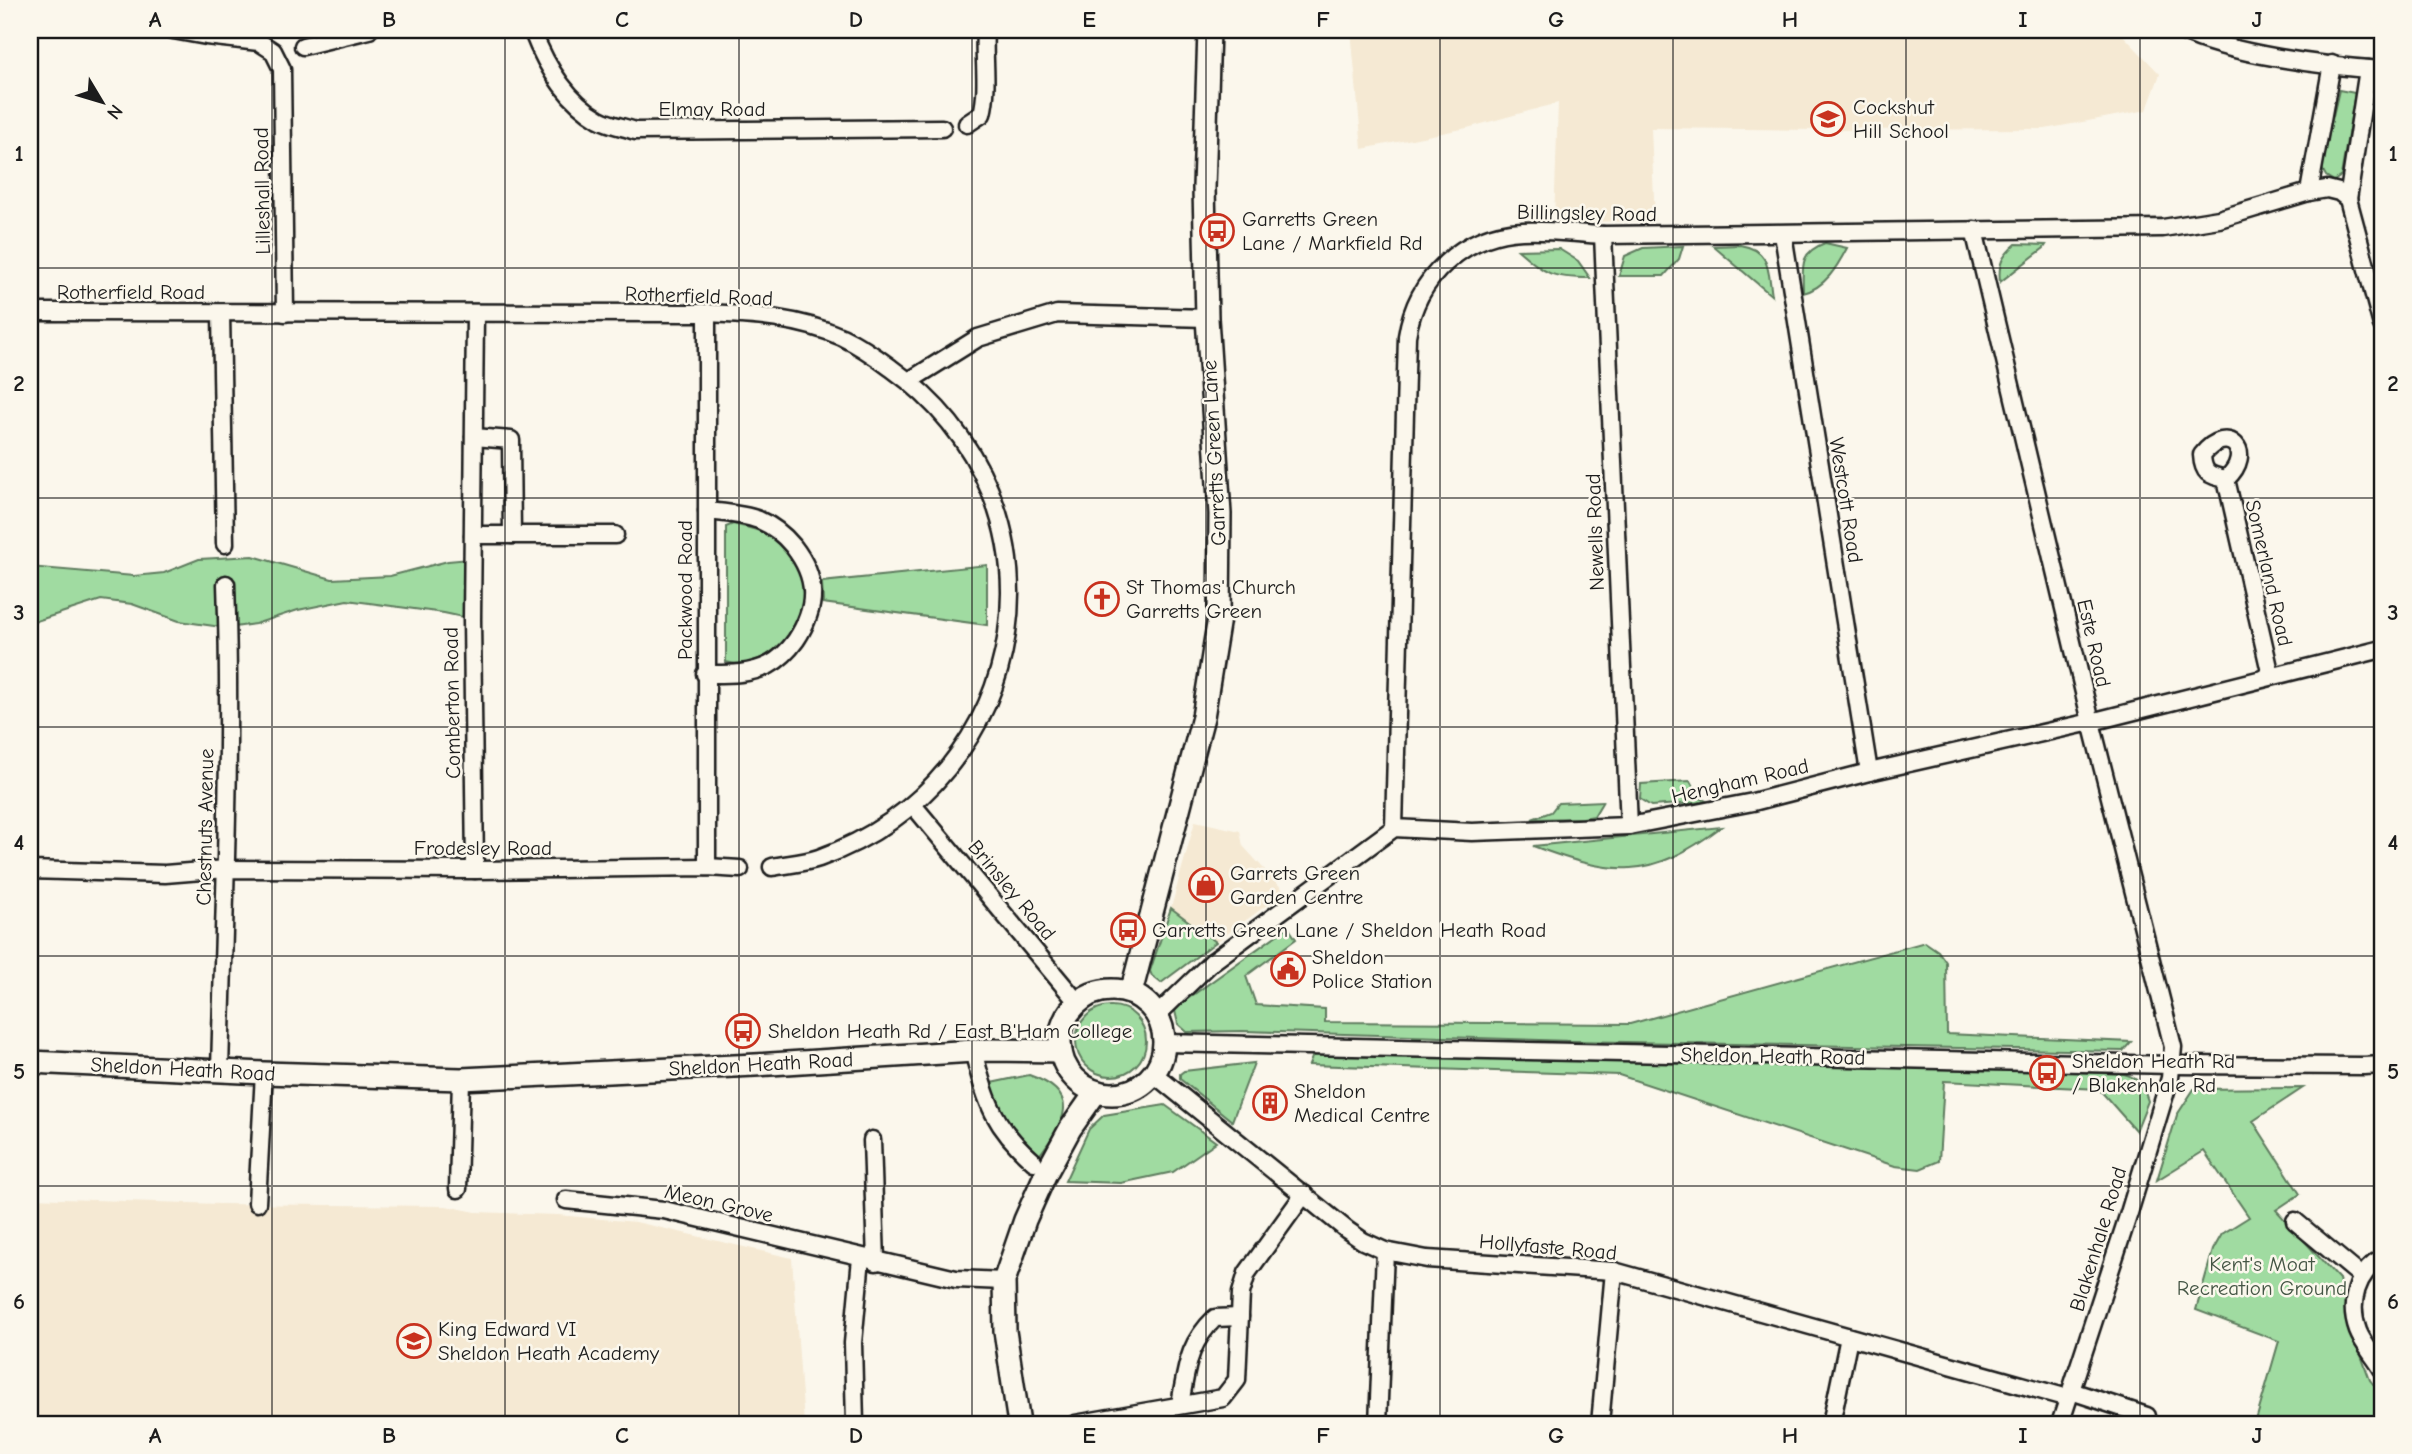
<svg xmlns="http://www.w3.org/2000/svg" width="2412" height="1454" font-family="'Comic Neue',sans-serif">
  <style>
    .built { fill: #f5e9d3 }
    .green { fill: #a0dba1; stroke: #5e7c5e; stroke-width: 2 }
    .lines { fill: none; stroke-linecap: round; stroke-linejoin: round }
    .minor-casing { stroke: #1c1c1c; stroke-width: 21 }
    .tertiary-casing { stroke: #1c1c1c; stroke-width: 26 }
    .minor { stroke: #fbf7ec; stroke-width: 16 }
    .tertiary { stroke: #fbf7ec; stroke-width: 21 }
    .grid { fill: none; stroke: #1c1c1c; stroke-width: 2; stroke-opacity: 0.55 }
    .labels { text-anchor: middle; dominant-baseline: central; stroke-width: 5; stroke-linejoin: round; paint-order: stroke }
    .poi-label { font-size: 21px; fill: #1c1c1c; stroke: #fbf7ec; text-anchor: start }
    .street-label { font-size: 21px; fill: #1c1c1c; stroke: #fbf7ec }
    .park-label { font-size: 21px; fill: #454; stroke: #fbf7ec }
    .neatline { fill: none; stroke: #1c1c1c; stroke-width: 2.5 }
    .grid-label { font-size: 23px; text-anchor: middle; font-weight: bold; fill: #1c1c1c }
  </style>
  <rect width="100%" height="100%" fill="#fbf7ec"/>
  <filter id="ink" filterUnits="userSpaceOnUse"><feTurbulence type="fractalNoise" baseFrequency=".0143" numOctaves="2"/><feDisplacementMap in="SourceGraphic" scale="14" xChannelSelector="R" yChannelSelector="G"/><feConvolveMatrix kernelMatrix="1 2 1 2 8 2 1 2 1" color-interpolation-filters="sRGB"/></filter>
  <g filter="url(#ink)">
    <g class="built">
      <path d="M1351 30H2118L2160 74 2147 110 2045 129 1821 130 1651 128 1655 221 1554 222 1558 103 1467 128 1362 149Z"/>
      <path d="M1195 821 1240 831 1243 846 1285 892 1216 942 1171 908Z"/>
      <path d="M30 1198 220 1204 446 1206 476 1212 558 1215 636 1222 792 1258 804 1424H30Z"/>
    </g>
    <g class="green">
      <path d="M2339 90 2355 93 2341 176 2334 181 2326 176 2321 167Z"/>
      <path d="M1825 243 1847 248C1837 267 1825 288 1803 293 1803 268 1798 253 1825 243Z"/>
      <path d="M2016 244 2046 245 2044 248 2000 282C1998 264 2002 256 2016 244Z"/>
      <path d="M1740 245C1771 250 1768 271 1772 296L1713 246Z"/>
      <path d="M1683 246 1679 259 1664 276H1619L1625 256 1643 248Z"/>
      <path d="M1559 249 1578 261 1590 278C1551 278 1547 275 1518 250Z"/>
      <path d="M733 524C749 528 766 531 779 540 785 545 788 552 792 558 799 568 805 579 805 592 805 629 764 673 726 662V527Z"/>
      <path d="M253 556 332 579 390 576 448 561 469 559 472 619 444 613 347 600 298 610 255 624 228 628 179 621 132 604 101 600 30 623V567L134 576 164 573 199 559Z"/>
      <path d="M987 565V625L823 603 822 582Z"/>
      <path d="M1690 781 1699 797 1708 802 1651 806 1640 799 1641 784Z"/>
      <path d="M1603 801 1594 816 1583 818 1532 819 1551 812 1558 803Z"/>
      <path d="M1721 827C1650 881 1613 876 1533 846Z"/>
      <path d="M1171 908 1216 942 1161 983 1152 976 1150 971Z"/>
      <path d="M1288 927 1296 939 1246 976 1256 1005 1325 1009V1022L1630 1024 1925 942 1938 951 1946 962 1947 1034 2131 1042 2123 1051 1572 1041 1243 1031 1187 1032 1178 1024 1175 1011 1179 1005Z"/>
      <circle cx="1111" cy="1041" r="35"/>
      <path d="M1313 1055 1920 1065 2124 1074C2139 1078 2143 1086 2148 1101L2136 1131 2099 1089 1944 1081 1939 1161 1920 1169 1895 1166 1619 1075 1309 1065Z"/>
      <path d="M1254 1063 1232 1121 1180 1079V1074L1184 1071Z"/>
      <path d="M1029 1075C1084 1094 1064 1123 1038 1157 1014 1133 1002 1116 991 1083Z"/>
      <path d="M2303 1088 2253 1121 2300 1194 2276 1210 2339 1279 2350 1325 2370 1380 2382 1395V1424H2255L2279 1341 2196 1310 2213 1250 2222 1234 2249 1217 2204 1151 2157 1180 2177 1115 2194 1089Z"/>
      <path d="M1165 1105 1216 1142 1173 1172 1121 1183 1065 1181 1089 1129 1104 1115Z"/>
    </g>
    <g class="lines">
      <g class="minor-casing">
        <g id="minor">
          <path d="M173 30 206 36 259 42 273 51 282 69 285 313"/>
          <path d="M532 30C545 64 566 100 599 119 610 125 624 127 635 131L942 128"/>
          <path d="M2180 30C2230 55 2325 66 2382 70"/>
          <path d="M303 46 369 30"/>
          <path d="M967 124 982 114C989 87 983 58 985 30"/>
          <path d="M2309 192 2332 64"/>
          <path d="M2348 199 2368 69"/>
          <path d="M1974 230 2091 722 2173 1047 2170 1078 2129 1213 2060 1424"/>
          <path d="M1783 234 1869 772"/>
          <path d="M1603 235 1629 826"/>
          <path d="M30 312 707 313C753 315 799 318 842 337 859 345 875 356 891 368 1079 502 1036 780 819 858 805 863 788 864 772 867"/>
          <path d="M221 313 225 544"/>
          <path d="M909 381 978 338 1057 314 1207 318"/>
          <path d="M474 437 511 440 512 535"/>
          <path d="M2226 479C2209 475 2203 474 2202 455 2228 422 2256 452 2226 479L2271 676"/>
          <path d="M473 535H615"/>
          <path d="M705 674C727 674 749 675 769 665 780 659 789 650 796 640 818 606 818 578 793 546 784 535 773 526 759 520 743 514 724 513 707 511"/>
          <path d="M913 805 1078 1003"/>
          <path d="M1394 828 1407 336C1416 278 1463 234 1522 231 1548 229 1577 234 1603 235L2163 228 2219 219 2309 192 2327 189 2339 192 2348 199 2382 325"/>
          <path d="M707 867V313"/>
          <path d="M30 870 165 874 226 869 475 870 707 867 740 869"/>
          <path d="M475 870 472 619 475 314"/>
          <path d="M1157 1015 1212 962 1394 828 1472 832 1629 826 1753 802 1869 772 2091 722 2382 649"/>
          <path d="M1165 1043 2173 1065 2364 1066 2382 1065"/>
          <path d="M973 1051C987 1102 992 1125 1034 1162"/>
          <path d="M220 1071C224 909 232 746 226 584"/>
          <path d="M1154 1074 1347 1230 1363 1241 1385 1251 1427 1259 1614 1271 2068 1398"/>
          <path d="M872 1140 876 1262"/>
          <path d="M458 1189 461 1079"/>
          <path d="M566 1200 664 1210 956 1279 1004 1281"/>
          <path d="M257 1203 264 1073"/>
          <path d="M2295 1221 2361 1276"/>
          <path d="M2382 1259C2356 1272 2348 1304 2358 1331 2363 1344 2375 1357 2382 1369"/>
          <path d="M2071 1391 2147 1416"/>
          <path d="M1180 1404C1187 1368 1187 1345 1215 1318L1240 1317"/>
          <path d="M855 1424 853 1343 861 1258"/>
          <path d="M1075 1424 1223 1398 1237 1380 1241 1293 1247 1273 1304 1194"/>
          <path d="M1378 1424 1385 1251"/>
          <path d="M1600 1424 1614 1271"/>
          <path d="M1831 1424 1849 1337"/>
        </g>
      </g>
      <g class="tertiary-casing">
        <g id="tertiary">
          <circle cx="1112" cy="1042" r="52"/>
          <path d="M1131 993 1203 717 1219 618 1220 514 1207 318 1204 188 1209 30"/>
          <path d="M30 1062 264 1073 461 1079 755 1065 989 1050 1061 1051"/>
          <path d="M1019 1424 1005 1331 1004 1281 1025 1220 1045 1175 1070 1129 1096 1092"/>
        </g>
      </g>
      <use href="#minor" class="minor"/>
      <use href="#tertiary" class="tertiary"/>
    </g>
  </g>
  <path class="grid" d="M272 30V1424M505 30V1424M739 30V1424M972 30V1424M1206 30V1424M1440 30V1424M1673 30V1424M1906 30V1424M2140 30V1424M30 268H2382M30 498H2382M30 727H2382M30 956H2382M30 1186H2382"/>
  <defs>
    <g id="school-ring" transform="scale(1.75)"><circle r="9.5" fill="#fbf7ec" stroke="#c8321e" stroke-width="1.5"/><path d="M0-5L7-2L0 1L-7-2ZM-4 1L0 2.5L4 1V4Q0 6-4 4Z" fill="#c8321e"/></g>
    <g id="bus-ring" transform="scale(1.75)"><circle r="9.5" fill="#fbf7ec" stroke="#c8321e" stroke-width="1.5"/><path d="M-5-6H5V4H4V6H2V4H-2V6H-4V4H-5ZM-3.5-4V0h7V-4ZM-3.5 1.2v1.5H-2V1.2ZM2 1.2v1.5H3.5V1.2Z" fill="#c8321e"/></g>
    <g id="church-ring" transform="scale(1.75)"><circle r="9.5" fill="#fbf7ec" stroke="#c8321e" stroke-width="1.5"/><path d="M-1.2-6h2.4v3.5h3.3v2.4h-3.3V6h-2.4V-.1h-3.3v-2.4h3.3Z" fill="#c8321e"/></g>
    <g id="shop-ring" transform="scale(1.75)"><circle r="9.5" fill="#fbf7ec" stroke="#c8321e" stroke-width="1.5"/><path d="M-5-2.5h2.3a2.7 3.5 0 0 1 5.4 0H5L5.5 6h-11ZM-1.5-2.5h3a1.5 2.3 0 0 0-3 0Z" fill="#c8321e"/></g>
    <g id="civic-ring" transform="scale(1.75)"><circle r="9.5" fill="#fbf7ec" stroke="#c8321e" stroke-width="1.5"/><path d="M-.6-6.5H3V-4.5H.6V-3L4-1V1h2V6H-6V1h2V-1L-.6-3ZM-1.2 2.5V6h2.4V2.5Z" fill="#c8321e"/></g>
    <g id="building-ring" transform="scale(1.75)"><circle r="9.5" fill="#fbf7ec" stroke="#c8321e" stroke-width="1.5"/><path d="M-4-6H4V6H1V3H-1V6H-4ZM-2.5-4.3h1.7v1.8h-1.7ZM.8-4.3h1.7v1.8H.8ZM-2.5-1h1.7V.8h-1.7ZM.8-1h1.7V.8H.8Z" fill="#c8321e"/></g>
  </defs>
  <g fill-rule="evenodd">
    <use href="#school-ring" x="1828" y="119"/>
    <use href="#bus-ring" x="1217" y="231"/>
    <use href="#church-ring" x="1102" y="599"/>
    <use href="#shop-ring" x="1206" y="885"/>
    <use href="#bus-ring" x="1128" y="930"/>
    <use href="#civic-ring" x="1288" y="969"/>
    <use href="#bus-ring" x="743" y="1031"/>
    <use href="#bus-ring" x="2047" y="1073"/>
    <use href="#building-ring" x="1270" y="1103"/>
    <use href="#school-ring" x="414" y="1341"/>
  </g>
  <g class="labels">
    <g class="poi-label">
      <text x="1853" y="107">Cockshut<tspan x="1853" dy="24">Hill School</tspan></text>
      <text x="1242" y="219">Garretts Green<tspan x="1242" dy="24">Lane / Markfield Rd</tspan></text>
      <text x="1126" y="587">St Thomas' Church<tspan x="1126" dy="24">Garretts Green</tspan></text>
      <text x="1230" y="873">Garrets Green<tspan x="1230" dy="24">Garden Centre</tspan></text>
      <text x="1152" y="930">Garretts Green Lane / Sheldon Heath Road</text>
      <text x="1312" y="957">Sheldon<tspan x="1312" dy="24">Police Station</tspan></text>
      <text x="768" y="1031">Sheldon Heath Rd / East B'Ham College</text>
      <text x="2072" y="1061">Sheldon Heath Rd<tspan x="2072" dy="24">/ Blakenhale Rd</tspan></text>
      <text x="1294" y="1091">Sheldon<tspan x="1294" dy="24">Medical Centre</tspan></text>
      <text x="438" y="1329">King Edward VI<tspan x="438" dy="24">Sheldon Heath Academy</tspan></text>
    </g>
    <g class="street-label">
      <text x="712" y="109">Elmay Road</text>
      <text transform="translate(262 191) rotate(-91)">Lilleshall Road</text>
      <text transform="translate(1587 213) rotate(1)">Billingsley Road</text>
      <text x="131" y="292">Rotherfield Road</text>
      <text transform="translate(699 296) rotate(2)">Rotherfield Road</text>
      <text transform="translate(1214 453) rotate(-93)">Garretts Green Lane</text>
      <text transform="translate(1846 500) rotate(81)">Westcott Road</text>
      <text transform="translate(1595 532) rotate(-92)">Newells Road</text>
      <text transform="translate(2269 573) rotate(77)">Somerland Road</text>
      <text transform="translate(685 590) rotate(-90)">Packwood Road</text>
      <text transform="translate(2094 643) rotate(77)">Este Road</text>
      <text transform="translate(452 703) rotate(-91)">Comberton Road</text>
      <text transform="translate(1740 781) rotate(-13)">Hengham Road</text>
      <text transform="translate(205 827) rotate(-89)">Chestnuts Avenue</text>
      <text x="483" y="848">Frodesley Road</text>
      <text transform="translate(1012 890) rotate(50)">Brinsley Road</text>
      <text transform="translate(1773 1056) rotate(1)">Sheldon Heath Road</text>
      <text transform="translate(761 1064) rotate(-3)">Sheldon Heath Road</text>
      <text transform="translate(183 1069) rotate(3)">Sheldon Heath Road</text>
      <text transform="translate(719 1203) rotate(13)">Meon Grove</text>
      <text transform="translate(2098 1239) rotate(-73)">Blakenhale Road</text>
      <text transform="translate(1548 1247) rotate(5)">Hollyfaste Road</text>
    </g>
    <g class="park-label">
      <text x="2262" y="1264">Kent's Moat<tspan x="2262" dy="24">Recreation Ground</tspan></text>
    </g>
  </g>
  <rect width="2412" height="1454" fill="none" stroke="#fbf7ec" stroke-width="77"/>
  <g transform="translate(102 102) rotate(128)" stroke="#fbf7ec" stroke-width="5" paint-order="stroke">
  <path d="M0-5L12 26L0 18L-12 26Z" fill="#1c1c1c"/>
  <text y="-10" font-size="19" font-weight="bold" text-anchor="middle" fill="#1c1c1c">N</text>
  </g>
  <rect x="38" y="38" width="2336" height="1378" class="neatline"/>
  <g class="grid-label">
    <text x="155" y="27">A</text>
    <text x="389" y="27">B</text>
    <text x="622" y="27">C</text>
    <text x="856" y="27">D</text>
    <text x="1089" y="27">E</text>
    <text x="1323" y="27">F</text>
    <text x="1556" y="27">G</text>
    <text x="1790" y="27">H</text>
    <text x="2023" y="27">I</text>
    <text x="2257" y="27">J</text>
    <text x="19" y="161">1</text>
    <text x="2393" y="161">1</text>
    <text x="19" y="391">2</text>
    <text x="2393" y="391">2</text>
    <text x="19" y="620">3</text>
    <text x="2393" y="620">3</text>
    <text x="19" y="850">4</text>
    <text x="2393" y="850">4</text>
    <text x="19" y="1079">5</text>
    <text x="2393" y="1079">5</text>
    <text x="19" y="1309">6</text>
    <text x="2393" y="1309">6</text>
    <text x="155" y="1443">A</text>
    <text x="389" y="1443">B</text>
    <text x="622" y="1443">C</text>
    <text x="856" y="1443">D</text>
    <text x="1089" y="1443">E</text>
    <text x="1323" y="1443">F</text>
    <text x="1556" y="1443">G</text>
    <text x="1790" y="1443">H</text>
    <text x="2023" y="1443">I</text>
    <text x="2257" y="1443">J</text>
  </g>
</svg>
